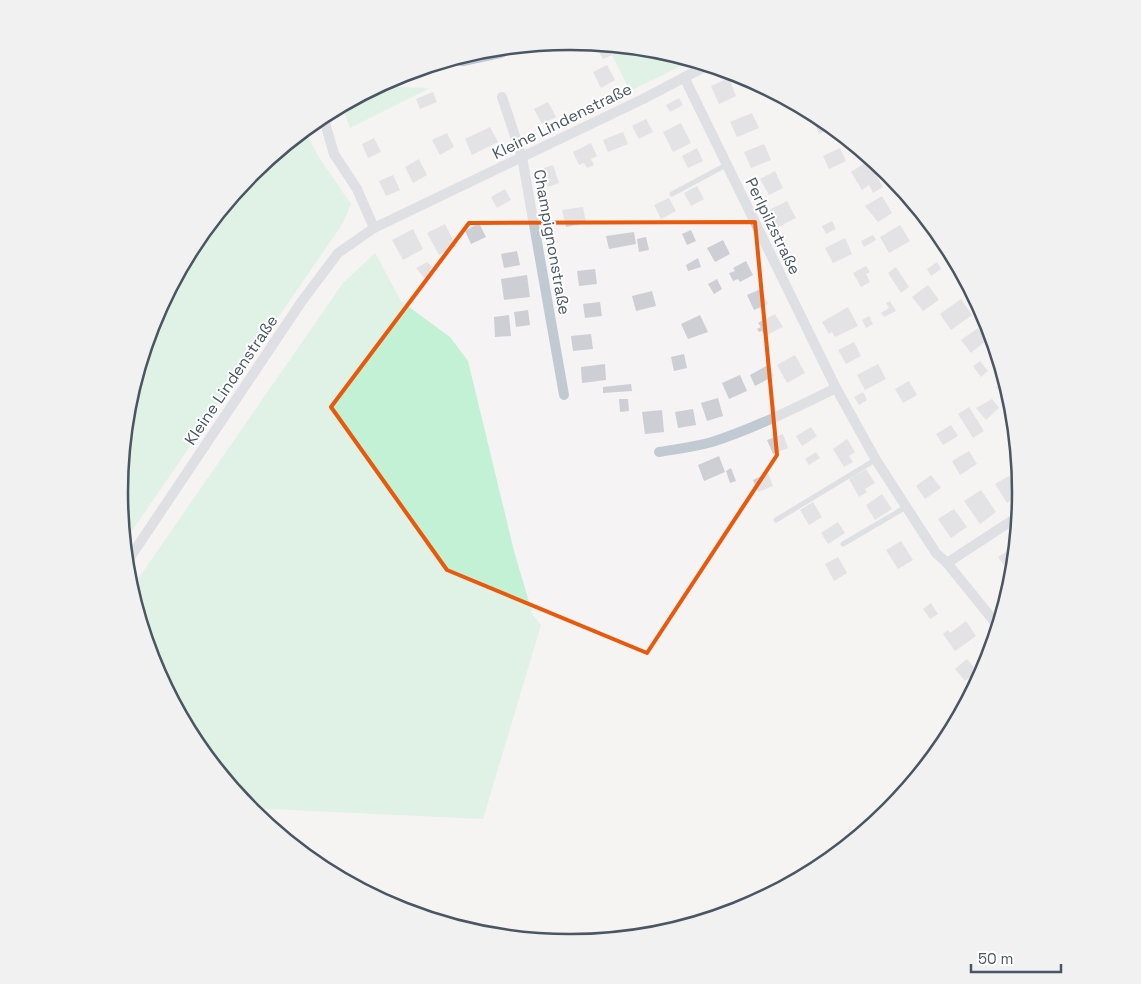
<svg xmlns="http://www.w3.org/2000/svg" width="1141" height="984" font-family="'Space Grotesk',sans-serif">
  <style>
    .green { fill: #c3f1d5 }
    .building { fill: #cdcfd5 }
    .lines { fill: none; stroke-linecap: round; stroke-linejoin: round }
    .motorway-casing { stroke: #7690ad; stroke-width: 20 }
    .service { stroke: #c1cad2; stroke-width: 5 }
    .minor { stroke: #c1cad2; stroke-width: 10 }
    .motorway { stroke: #8ba5c1; stroke-width: 18 }
    .marked { fill: none; stroke: #e8590c; stroke-width: 4; stroke-linejoin: round }
    .labels { text-anchor: middle; dominant-baseline: central; stroke-width: 4; stroke-linejoin: round; paint-order: stroke }
    .street-label { font-size: 16px; fill: #4a5661; stroke: #fff }
    .rim { fill: none; stroke: #4a5661; stroke-width: 2.5 }
  </style>
  <rect width="100%" height="100%" fill="#f5f3f3"/>
  <g class="green">
    <path d="M607 45 659 50 693 60 630 91Z"/>
    <path d="M395 87 430 88 350 128 342 106 368 92Z"/>
    <path d="M305 130 318 156 351 204 343 223 125 541 120 492 128 404 154 319 196 241 252 173Z"/>
    <path d="M375 253 401 301 450 337 468 361 514 551 533 615 541 625 483 819 249 808 196 742 154 664 131 589 343 283Z"/>
  </g>
  <g class="building">
    <path d="M607 46 612 55 603 59 598 50Z"/>
    <path d="M607 65 615 80 601 88 593 72Z"/>
    <path d="M729 78 736 96 719 104 711 86Z"/>
    <path d="M433 92 437 102 420 109 416 99Z"/>
    <path d="M679 98 683 105 670 112 666 105Z"/>
    <path d="M548 102 556 117 542 124 534 109Z"/>
    <path d="M752 113 759 128 737 137 730 122Z"/>
    <path d="M816 115 821 117 833 127 819 134 812 117Z"/>
    <path d="M646 119 653 132 639 139 632 126Z"/>
    <path d="M681 123 691 143 673 152 663 132Z"/>
    <path d="M490 127 498 142 472 155 465 139Z"/>
    <path d="M623 132 628 144 608 152 603 140Z"/>
    <path d="M447 133 454 147 440 155 432 140Z"/>
    <path d="M374 138 381 152 368 158 362 144Z"/>
    <path d="M591 143 597 156 591 159 594 165 587 168 584 163 579 165 573 152Z"/>
    <path d="M764 144 771 160 751 168 744 152Z"/>
    <path d="M697 148 703 161 688 168 682 156Z"/>
    <path d="M840 148 846 161 829 169 823 156Z"/>
    <path d="M419 159 427 175 413 183 405 167Z"/>
    <path d="M868 161 883 187 873 193 869 185 862 190 851 172Z"/>
    <path d="M553 165 559 183 548 187 541 169Z"/>
    <path d="M775 171 783 188 769 195 760 179Z"/>
    <path d="M393 175 400 190 386 196 379 181Z"/>
    <path d="M697 186 704 199 691 206 684 193Z"/>
    <path d="M505 189 511 200 497 208 491 197Z"/>
    <path d="M882 196 892 213 878 222 865 206Z"/>
    <path d="M669 198 676 211 661 219 654 205Z"/>
    <path d="M787 201 796 218 778 227 769 210Z"/>
    <path d="M583 207 586 223 566 227 562 210Z"/>
    <path d="M832 221 836 229 826 234 822 226Z"/>
    <path d="M479 223 486 237 471 244 465 231Z"/>
    <path d="M445 224 456 246 439 255 427 233Z"/>
    <path d="M900 225 910 241 889 253 880 237Z"/>
    <path d="M413 229 423 249 403 260 392 240Z"/>
    <path d="M691 230 696 241 687 245 682 234Z"/>
    <path d="M634 232 636 244 609 249 606 236Z"/>
    <path d="M873 235 876 240 864 247 861 241Z"/>
    <path d="M646 237 649 250 639 252 637 239Z"/>
    <path d="M845 238 852 254 833 263 825 248Z"/>
    <path d="M723 240 730 254 715 262 707 248Z"/>
    <path d="M517 251 520 265 504 268 501 254Z"/>
    <path d="M698 258 701 267 688 271 686 265Z"/>
    <path d="M746 261 753 275 740 282 738 279 733 281 729 273 735 271 733 268Z"/>
    <path d="M427 262 432 267 429 270 432 274 426 280 416 268Z"/>
    <path d="M937 262 941 269 931 276 927 269Z"/>
    <path d="M866 266 870 272 866 274 870 282 861 287 853 273Z"/>
    <path d="M896 267 909 287 901 293 888 273Z"/>
    <path d="M595 269 597 284 579 286 577 271Z"/>
    <path d="M527 275 530 297 504 300 501 279Z"/>
    <path d="M717 279 722 289 714 294 708 284Z"/>
    <path d="M928 285 939 300 923 311 912 297Z"/>
    <path d="M761 289 768 304 754 310 747 295Z"/>
    <path d="M652 291 656 306 636 311 632 296Z"/>
    <path d="M961 299 972 315 951 330 940 314Z"/>
    <path d="M890 301 896 311 884 317 881 313 889 308 886 303Z"/>
    <path d="M600 302 602 316 585 318 583 304Z"/>
    <path d="M848 307 858 326 835 337 832 332 829 334 822 322Z"/>
    <path d="M528 310 530 325 516 327 514 312Z"/>
    <path d="M775 314 783 327 765 336 762 331 759 332 757 329 761 327 758 323Z"/>
    <path d="M509 315 511 336 495 337 494 317Z"/>
    <path d="M700 315 708 332 688 339 681 324Z"/>
    <path d="M869 316 873 324 866 328 862 320Z"/>
    <path d="M978 328 987 340 971 353 961 340Z"/>
    <path d="M591 334 593 349 573 351 571 336Z"/>
    <path d="M854 342 861 356 846 364 838 350Z"/>
    <path d="M684 354 687 368 674 371 671 357Z"/>
    <path d="M795 355 805 373 787 383 777 365Z"/>
    <path d="M980 361 988 371 981 377 973 366Z"/>
    <path d="M605 364 606 380 582 383 581 367Z"/>
    <path d="M878 364 886 379 865 390 857 375Z"/>
    <path d="M768 365 774 376 755 386 750 375Z"/>
    <path d="M740 375 747 391 729 399 722 383Z"/>
    <path d="M1005 379 1011 398 1007 401 996 387Z"/>
    <path d="M909 381 917 395 903 403 895 389Z"/>
    <path d="M631 384 632 391 603 393V387Z"/>
    <path d="M863 392 867 400 859 405 854 397Z"/>
    <path d="M718 398 723 416 707 421 701 403Z"/>
    <path d="M619 399H628L629 411 620 412Z"/>
    <path d="M992 399 999 408 986 420 976 408Z"/>
    <path d="M969 407 984 431 973 438 958 414Z"/>
    <path d="M693 409 696 425 678 428 675 412Z"/>
    <path d="M662 410 664 432 645 434 642 412Z"/>
    <path d="M951 425 958 436 943 445 936 434Z"/>
    <path d="M811 427 817 436 802 446 796 436Z"/>
    <path d="M783 434 788 448 773 454 767 440Z"/>
    <path d="M847 439 855 452 849 456 853 462 844 467 833 449Z"/>
    <path d="M969 451 977 464 960 475 952 461Z"/>
    <path d="M816 452 820 458 809 465 805 459Z"/>
    <path d="M719 456 725 472 704 481 698 465Z"/>
    <path d="M731 468 736 481 730 483 726 471Z"/>
    <path d="M866 469 875 483 865 489 867 492 859 497 849 479Z"/>
    <path d="M768 473 773 486 758 492 753 480Z"/>
    <path d="M931 475 941 488 925 499 916 486Z"/>
    <path d="M1009 476 1021 494 1007 503 995 484Z"/>
    <path d="M981 490 996 512 980 524 964 501Z"/>
    <path d="M882 494 892 509 875 520 866 505Z"/>
    <path d="M813 502 822 517 809 525 800 510Z"/>
    <path d="M954 509 967 527 951 538 938 519Z"/>
    <path d="M838 522 845 533 828 544 821 533Z"/>
    <path d="M901 541 913 560 898 569 886 550Z"/>
    <path d="M1006 552 1014 563 1006 568 998 557Z"/>
    <path d="M838 557 847 573 834 581 825 564Z"/>
    <path d="M931 603 938 614 930 619 923 609Z"/>
    <path d="M966 621 976 636 955 651 943 634 948 630 950 633Z"/>
    <path d="M967 659 977 671 965 681 955 669Z"/>
  </g>
  <g class="lines">
    <g class="motorway-casing">
      <path id="motorway" d="M463 56 500 48"/>
    </g>
    <g class="service">
      <path d="M672 194 726 165"/>
      <path d="M776 520 875 460"/>
      <path d="M843 544 906 507"/>
    </g>
    <g class="minor">
      <path d="M684 77 836 388 876 460 936 553 947 563 998 626"/>
      <path d="M502 97 522 157 564 395"/>
      <path d="M323 116 334 154 357 189 374 228"/>
      <path d="M927 219 965 279"/>
      <path d="M659 452C676 449 695 447 712 442 755 428 795 408 836 388"/>
      <path d="M127 562 302 301 338 253 374 228 643 99 708 65"/>
      <path d="M947 563 1019 516"/>
    </g>
    <use href="#motorway" class="motorway"/>
  </g>
  <path d="M0 0H1141V984H0ZM755 222 777 455 647 653 447 570 331 407 469 223Z" fill="#f5f3f3" fill-opacity=".55" fill-rule="evenodd"/>
  <path class="marked" d="M755 222 777 455 647 653 447 570 331 407 469 223Z"/>
  <g class="labels">
    <g class="street-label">
      <text transform="translate(562 121) rotate(-26)">Kleine Lindenstraße</text>
      <text transform="translate(773 226) rotate(64)">Perlpilzstraße</text>
      <text transform="translate(552 242) rotate(80)">Champignonstraße</text>
      <text transform="translate(231 380) rotate(-56)">Kleine Lindenstraße</text>
    </g>
  </g>
  <path d="M0 0H1141V984H0ZM128 492a442 442 0 1 1 884 0a442 442 0 1 1-884 0Z" fill="#f1f1f2" fill-rule="evenodd"/>
  <path class="rim" d="M128 492a442 442 0 1 1 884 0a442 442 0 1 1-884 0Z"/>
  <path d="M971 964v8h90v-8" fill="none" stroke="#4a5661" stroke-width="2.5"/>
  <text x="978" y="964" font-size="15" fill="#4a5661" stroke="#ffffff" stroke-width="4" paint-order="stroke">50 m</text>
</svg>
